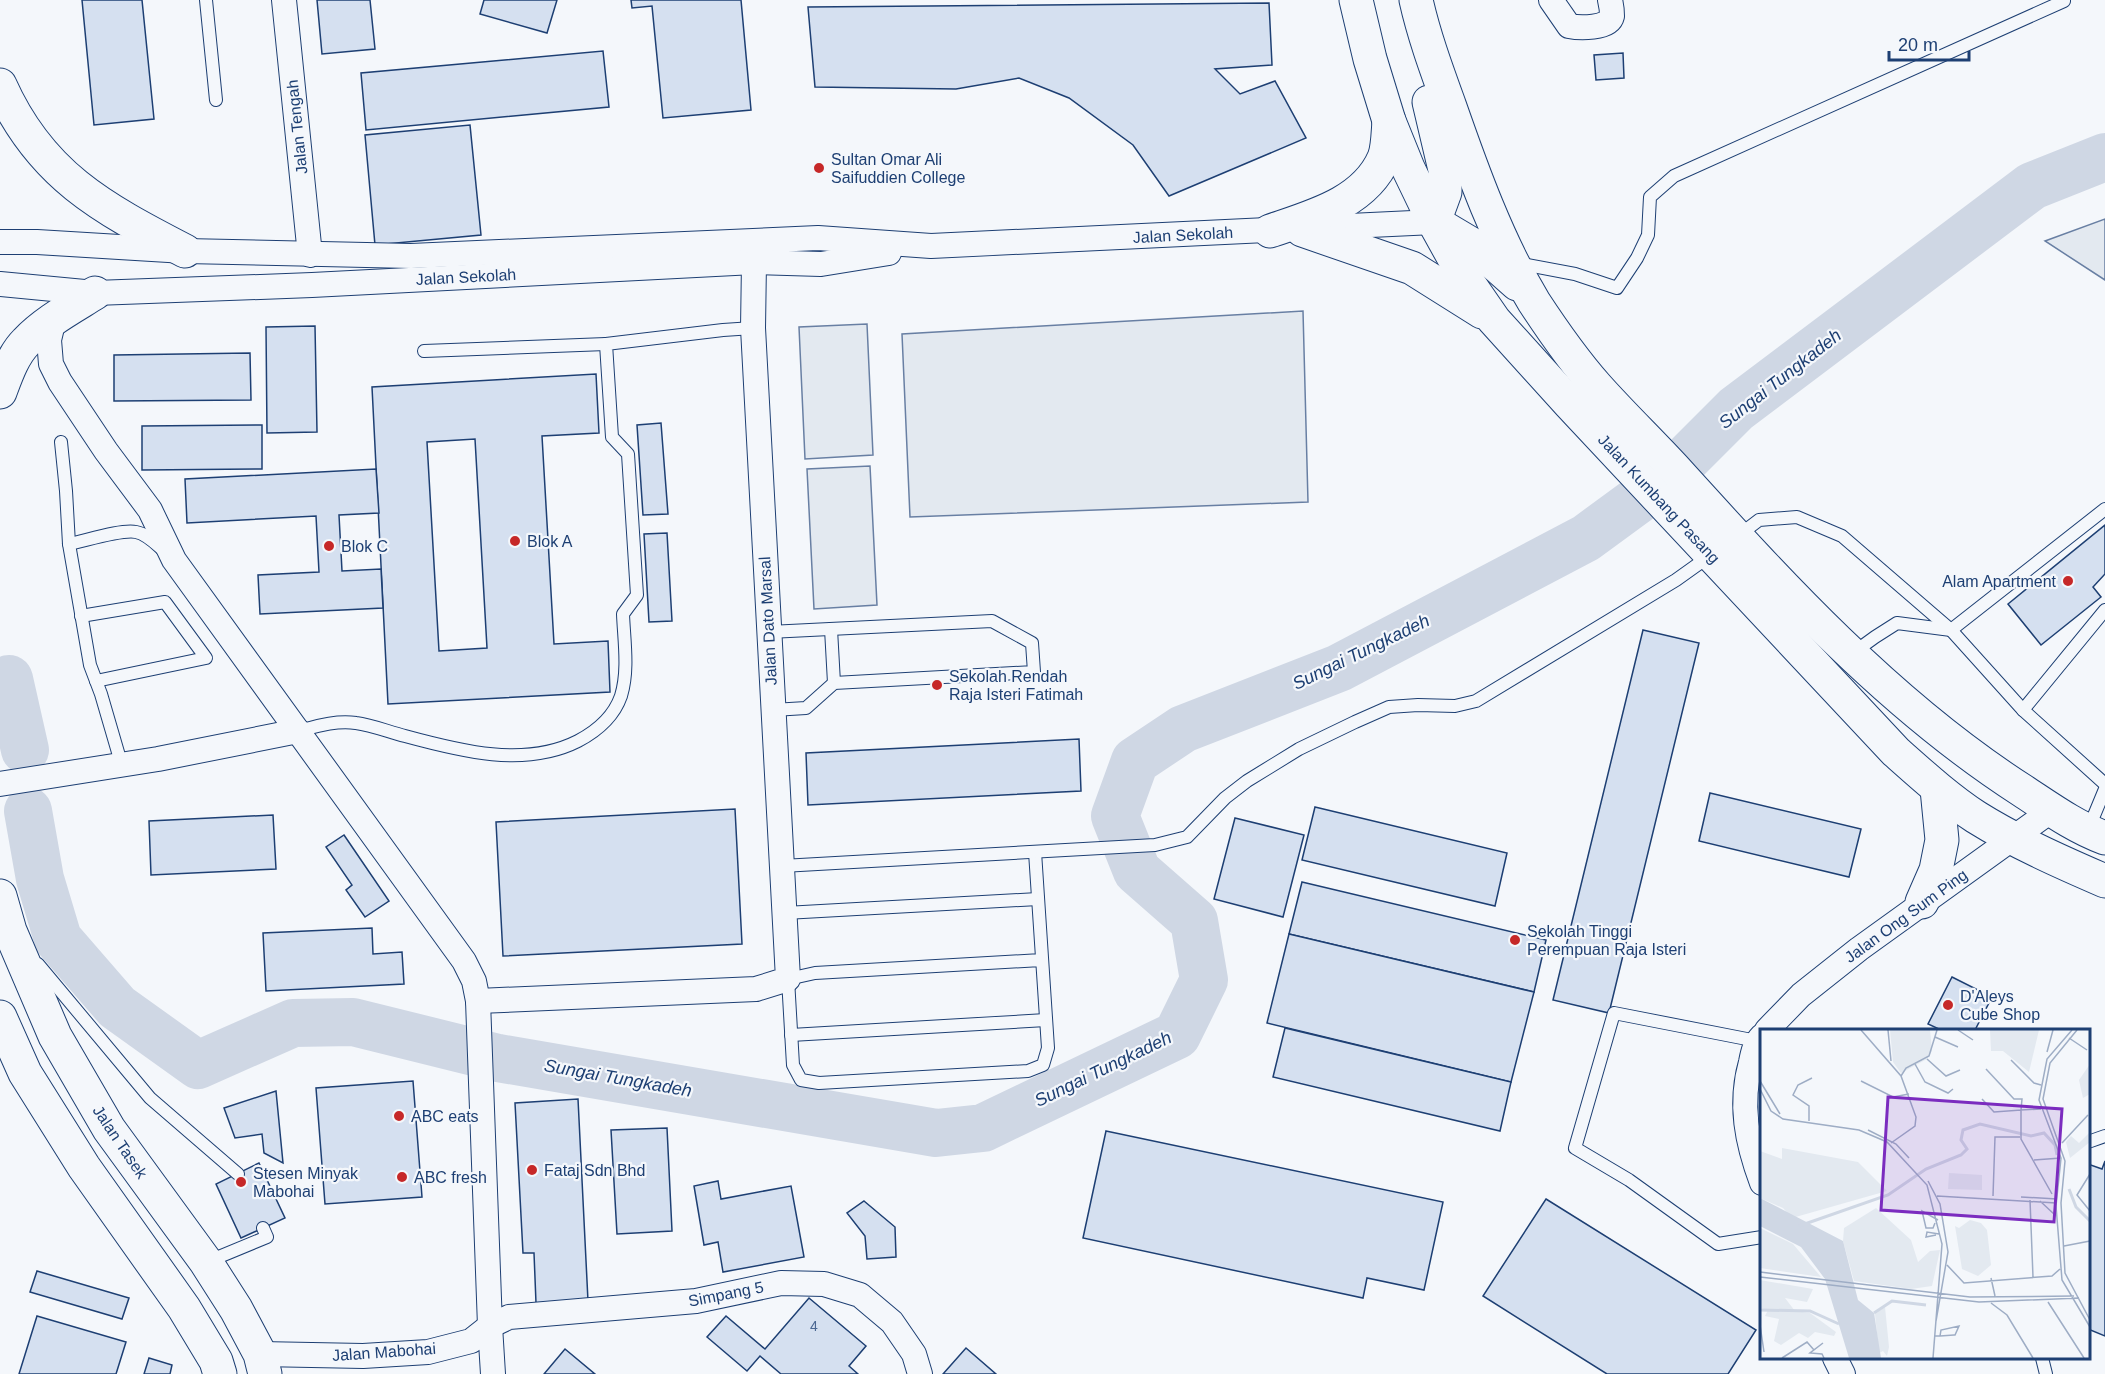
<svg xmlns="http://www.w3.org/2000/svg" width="2105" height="1374" font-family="Arial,sans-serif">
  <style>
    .green { fill: #e3e9f0; stroke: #687fa3; stroke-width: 1.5 }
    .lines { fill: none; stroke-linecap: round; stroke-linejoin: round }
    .river { stroke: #cfd7e4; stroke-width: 48 }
    .building { fill: #d5e0f0; stroke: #1d3f73; stroke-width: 1.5; fill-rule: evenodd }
    .service-casing { stroke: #1d3f73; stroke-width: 14 }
    .minor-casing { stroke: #1d3f73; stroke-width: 26 }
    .primary-casing { stroke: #1d3f73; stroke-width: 35 }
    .service { stroke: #f4f7fb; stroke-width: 12 }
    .minor { stroke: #f4f7fb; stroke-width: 24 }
    .primary { stroke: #f4f7fb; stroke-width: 33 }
    .poi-dot { fill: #c62828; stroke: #f4f7fb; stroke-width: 2 }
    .labels { text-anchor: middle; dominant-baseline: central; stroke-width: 4.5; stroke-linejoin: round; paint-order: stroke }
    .number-label { font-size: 14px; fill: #4b6792 }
    .street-label { font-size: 16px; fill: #1d3f73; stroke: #f4f7fb }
    .poi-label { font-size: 16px; fill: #1d3f73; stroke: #f4f7fb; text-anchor: start }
    .water-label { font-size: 18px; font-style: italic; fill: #1d3f73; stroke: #f4f7fb }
    .inset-river { fill: none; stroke: #cfd7e4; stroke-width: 3 }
    .inset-road { fill: none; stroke: #9eadc5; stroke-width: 1.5 }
    .view { fill: #7b2cbf; fill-opacity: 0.15; stroke: #7b2cbf; stroke-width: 3 }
    .inset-edge { fill: none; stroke: #1d3f73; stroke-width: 3 }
  </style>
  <rect width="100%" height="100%" fill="#f4f7fb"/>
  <g class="green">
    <path d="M2105 219V280L2045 241Z"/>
    <path d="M1303 311 1308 502 910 517 902 334Z"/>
    <path d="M867 324 873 455 805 459 799 327Z"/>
    <path d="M870 466 877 605 814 609 807 469Z"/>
  </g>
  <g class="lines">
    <g class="river">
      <path d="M9 679 25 750"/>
      <path d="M28 811 40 879 58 939 117 1007 198 1065 293 1023 353 1022 498 1058 936 1133 983 1128 1177 1035 1204 980 1194 921 1137 871 1115 816 1135 761 1183 729 1339 668 1586 538 1665 480 1736 409 2032 186 2105 157"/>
    </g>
  </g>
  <g class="building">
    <path d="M82 0H142L154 119 94 125Z"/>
    <path d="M317 0H370L375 49 322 54Z"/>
    <path d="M484 0H557L547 33 480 14Z"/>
    <path d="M631 0H741L751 110 663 118 652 6 632 8Z"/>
    <path d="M1269 3 1272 65 1215 69 1240 94 1275 81 1306 138 1169 196 1133 145 1069 98 1019 78 956 89 815 87 808 7Z"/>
    <path d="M603 51 609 107 366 130 361 73Z"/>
    <path d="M1623 53 1624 78 1596 80 1594 55Z"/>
    <path d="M470 125 481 235 375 245 365 135Z"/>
    <path d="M315 326 317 432 267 433 266 327Z"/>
    <path d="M250 353 251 400 114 401V355Z"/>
    <path d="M596 374 599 433 542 436 554 644 608 641 610 692 388 704 372 387ZM475 439 487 648 439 651 427 442Z"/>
    <path d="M661 423 668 514 643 515 637 425Z"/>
    <path d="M262 425V469L142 470V426Z"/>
    <path d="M376 469 379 513 339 515 342 571 381 569 383 608 260 614 258 575 319 572 316 516 187 523 185 479Z"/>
    <path d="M2105 525V574L2093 587 2101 597 2041 645 2008 604Z"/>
    <path d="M667 533 672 621 649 622 644 534Z"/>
    <path d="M1643 630 1699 643 1609 1013 1553 1000Z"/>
    <path d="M1079 739 1081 791 808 805 806 753Z"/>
    <path d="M1710 793 1861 829 1849 877 1699 841Z"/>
    <path d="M1315 807 1507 853 1495 906 1302 860Z"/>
    <path d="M735 809 742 944 503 956 496 822Z"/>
    <path d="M273 815 276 869 151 875 149 821Z"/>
    <path d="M1235 818 1304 835 1283 917 1214 899Z"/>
    <path d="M344 835 389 901 365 917 346 890 352 885 326 847Z"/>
    <path d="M1302 882 1546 940 1534 992 1289 934Z"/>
    <path d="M372 928 373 954 402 952 404 984 266 991 263 933Z"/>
    <path d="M1289 934 1534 992 1511 1082 1267 1023Z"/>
    <path d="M1952 977 1992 997 1975 1030H1941L1928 1024Z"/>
    <path d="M1285 1028 1511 1082 1500 1131 1273 1077Z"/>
    <path d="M413 1081 422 1197 325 1204 316 1088Z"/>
    <path d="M276 1091 283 1163 264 1153 262 1134 235 1138 224 1108Z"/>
    <path d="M578 1099 588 1301 536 1303 534 1253H523L515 1103Z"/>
    <path d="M667 1128 672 1231 617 1234 611 1130Z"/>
    <path d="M1106 1131 1443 1202 1424 1290 1367 1278 1363 1298 1083 1238Z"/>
    <path d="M2105 1161V1336L2088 1329V1164L2102 1169Z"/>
    <path d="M259 1163 285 1218 241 1238 216 1184Z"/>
    <path d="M718 1181 721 1199 791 1186 804 1257 723 1272 718 1242 704 1245 694 1186Z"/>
    <path d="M1546 1199 1756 1330 1728 1374H1607L1483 1296Z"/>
    <path d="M864 1201 895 1227 896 1257 867 1259 865 1236 847 1213Z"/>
    <path d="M37 1271 129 1298 122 1319 30 1292Z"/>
    <path d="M809 1298 866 1346 849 1366 858 1374H781L760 1356 747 1371 707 1337 726 1316 765 1349Z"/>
    <path d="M37 1316 126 1342 116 1374H19Z"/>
    <path d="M966 1348 996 1374H943Z"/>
    <path d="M565 1349 595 1374H544Z"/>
    <path d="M149 1358 172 1365 170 1374H144Z"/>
  </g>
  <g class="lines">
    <g class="service-casing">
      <g id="service">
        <path d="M206 0 216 100"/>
        <path d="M1517 263 1575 274 1617 288 1637 258 1648 235 1650 197 1674 176 2064 1"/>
        <path d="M424 351 606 344"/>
        <path d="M61 442 66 491 69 544 90 665 101 694 122 766"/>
        <path d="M1738 536 1759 520 1797 517 1842 536 1951 630 2023 710 2105 784"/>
        <path d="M69 544C85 541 121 529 136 532 147 534 156 544 164 551"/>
        <path d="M81 616 165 602 206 658 96 681"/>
        <path d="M831 629 834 683"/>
        <path d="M769 632 992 621 1032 643 1034 672 834 683 806 708 773 710"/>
        <path d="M1853 653 1875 637 1897 623 1951 630 2105 509"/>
        <path d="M2023 710 2105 610"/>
        <path d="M298 731C317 726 337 720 356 723 372 725 389 732 405 736 460 751 525 768 578 741 597 731 614 716 621 696 629 670 624 640 623 614L637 595 628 454 612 437 606 344 723 330 753 328"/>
        <path d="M2088 830 2105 789"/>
        <path d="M1035 852 1048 1048 1043 1065 1028 1071 819 1083 801 1080 793 1065 788 979 815 973 1041 960"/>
        <path d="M782 866 1155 845 1187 837 1225 798 1247 781 1299 749 1355 722 1389 707 1418 705 1455 706 1476 701 1676 580 1711 555"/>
        <path d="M785 913 1038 899"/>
        <path d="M38 964 150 1098 238 1174"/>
        <path d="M791 1035 1046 1020"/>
        <path d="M1757 1041 1614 1013 1575 1148 1629 1180 1718 1244 1762 1237"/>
        <path d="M2088 1142 2105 1136"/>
        <path d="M209 1261 267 1237 263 1228"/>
        <path d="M2042 1358 2046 1374"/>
      </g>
    </g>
    <g class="minor-casing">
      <g id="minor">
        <path d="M284 0 310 255"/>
        <path d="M1551 0 1569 26C1579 28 1609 29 1612 16 1612 11 1611 4 1610 0"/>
        <path d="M0 242H37L185 251 411 256 818 238 931 246 1434 222"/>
        <path d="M0 284 95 293 312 285 754 262 821 264 889 253"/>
        <path d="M54 319 49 340 51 364 60 382 106 451 150 510 174 560 464 961 474 981 478 1001 490 1326 509 1317 696 1301 781 1283 824 1284 860 1295 892 1322 914 1354 920 1374"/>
        <path d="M0 784 158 759 298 731"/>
        <path d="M478 1001 756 989 788 979 753 328 754 262"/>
        <path d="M1767 1030 1801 995 1859 949 2052 810"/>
        <path d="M1762 1036C1755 1043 1753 1052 1751 1062 1739 1104 1747 1143 1762 1183"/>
        <path d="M260 1354 363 1356 428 1352 471 1341 490 1326 493 1374"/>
        <path d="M1835 1358 1843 1374"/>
      </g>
    </g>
    <g class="primary-casing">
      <g id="primary">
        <path d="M1356 0 1370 59 1389 121 1408 168 1434 222 1465 278 1494 320 1570 404 1896 752C1922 775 1947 798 1976 817 2016 842 2061 862 2105 881"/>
        <path d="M1416 0C1424 36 1437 71 1450 107 1473 173 1498 242 1534 302 1553 331 1574 361 1597 387 1622 415 1649 441 1674 468 1780 585 1889 705 2023 791 2049 808 2075 827 2105 838"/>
        <path d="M0 85C40 175 102 208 185 251"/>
        <path d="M1429 102 1445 170V192L1434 222"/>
        <path d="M1436 223 1473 245 1517 284"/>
        <path d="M1302 230 1412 268 1482 312"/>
        <path d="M1270 231C1311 217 1365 203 1384 158 1388 148 1388 132 1389 121"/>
        <path d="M0 392C6 376 13 355 26 342 45 322 71 308 95 293"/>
        <path d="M0 896 10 931 55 1036 109 1129 206 1262 236 1309 260 1354 265 1374"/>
        <path d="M1922 902 1936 870 1942 840 1937 789"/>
        <path d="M0 1017 25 1073 84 1167 184 1308 216 1361 220 1374"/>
      </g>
    </g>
    <use href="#service" class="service"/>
    <use href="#minor" class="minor"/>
    <use href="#primary" class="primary"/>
  </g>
  <g class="poi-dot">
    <circle cx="819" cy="168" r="6"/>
    <circle cx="515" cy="541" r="6"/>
    <circle cx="329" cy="546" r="6"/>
    <circle cx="2068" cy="581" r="6"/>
    <circle cx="937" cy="685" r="6"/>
    <circle cx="1515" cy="940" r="6"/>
    <circle cx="1948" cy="1005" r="6"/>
    <circle cx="399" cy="1116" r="6"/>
    <circle cx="532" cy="1170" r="6"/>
    <circle cx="402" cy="1177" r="6"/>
    <circle cx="241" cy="1182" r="6"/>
  </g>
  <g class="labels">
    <g class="number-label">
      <text x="814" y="1326">4</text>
    </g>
    <g class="street-label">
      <text transform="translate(297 127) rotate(-96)">Jalan Tengah</text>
      <text transform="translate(1183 235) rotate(-3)">Jalan Sekolah</text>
      <text transform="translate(466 277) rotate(-3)">Jalan Sekolah</text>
      <text transform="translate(1659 499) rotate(47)">Jalan Kumbang Pasang</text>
      <text transform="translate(768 621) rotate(-93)">Jalan Dato Marsal</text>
      <text transform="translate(1906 916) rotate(-36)">Jalan Ong Sum Ping</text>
      <text transform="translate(120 1142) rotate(56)">Jalan Tasek</text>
      <text transform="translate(726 1294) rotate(-11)">Simpang 5</text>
      <text transform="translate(384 1352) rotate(-4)">Jalan Mabohai</text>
    </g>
    <g class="poi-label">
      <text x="831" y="159">Sultan Omar Ali<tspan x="831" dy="18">Saifuddien College</tspan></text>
      <text x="527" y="541">Blok A</text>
      <text x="341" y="546">Blok C</text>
      <text x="2056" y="581" text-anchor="end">Alam Apartment</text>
      <text x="949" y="676">Sekolah Rendah<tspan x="949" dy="18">Raja Isteri Fatimah</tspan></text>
      <text x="1527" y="931">Sekolah Tinggi<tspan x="1527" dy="18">Perempuan Raja Isteri</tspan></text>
      <text x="1960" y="996">D'Aleys<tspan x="1960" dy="18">Cube Shop</tspan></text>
      <text x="411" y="1116">ABC eats</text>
      <text x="544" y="1170">Fataj Sdn Bhd</text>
      <text x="253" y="1173">Stesen Minyak<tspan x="253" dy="18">Mabohai</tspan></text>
      <text x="414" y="1177">ABC fresh</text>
    </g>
    <g class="water-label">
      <text transform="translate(1780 379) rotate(-38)">Sungai Tungkadeh</text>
      <text transform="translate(1361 652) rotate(-26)">Sungai Tungkadeh</text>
      <text transform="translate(1103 1069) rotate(-26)">Sungai Tungkadeh</text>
      <text transform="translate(618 1078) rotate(10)">Sungai Tungkadeh</text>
    </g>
  </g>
  <g transform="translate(1760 1029)">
    <rect width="330" height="330" fill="#f4f7fb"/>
    <path d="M130 1H170L172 22 167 30 141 44 133 33ZM230 1H279L269 43 243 22H231ZM330 35V65L323 69 319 51ZM330 103V113L310 129 306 113 311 107 319 114ZM22 119 98 133 127 162 32 189 23 179 0 169V122L22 130ZM189 144 222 146V161L188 160ZM116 179 151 211 158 233 170 222 180 221 172 257 151 260 94 252 83 212 84 199ZM210 191 221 194 227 201 231 236 218 247 202 240 195 197 199 199ZM0 199 33 215 61 248 0 239ZM0 251 53 260 47 273 25 269 35 282 50 284 76 303 74 307 55 303 48 309 39 304 21 316 14 312 19 290 5 287 8 281 0 279ZM125 278 129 318 127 327 123 322 119 324 115 285Z" fill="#e3e9f0"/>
    <path d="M0 169 83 212 98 271 114 284 121 329H89L65 250 41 218 0 197Z" fill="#cfd7e4"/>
    <path class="inset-river" d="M309 160 316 178 330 192M39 197 128 166 166 140 201 126 207 120 201 111 203 101 220 95 271 107 284 104 295 116 297 126M0 281 50 282 79 295M114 284 132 272 166 276"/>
    <path class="inset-road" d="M101 1 141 47 156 88 155 97 131 114M128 1 131 32M198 1 213 11M312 1 287 30 279 71 301 129 296 177 302 251 330 298M317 1 290 34 283 70 305 132 301 174 305 244 330 291M175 8 198 18M309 9 327 21M287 23 293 1M167 30 186 47 200 41M251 31 274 54 281 56M155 35 165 53 188 64 193 60M226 40 254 70H262L261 81 281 80M141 47 146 39 169 27 177 1M0 52 20 85M101 52 133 68 149 65M0 60 11 82 23 90 99 101 127 113 167 156 182 215 173 329M222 70 234 83 261 81V110L292 165M49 92V77L33 66 38 56 52 49M108 101 136 115 149 129M302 114 328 86M274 131 301 129M330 145 317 166 330 182M168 152 180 175 188 223 176 292M177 167 296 174M233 167 235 108H260M261 168 297 170M270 171 273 248M280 172 295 186M175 194 173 199H166L162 182 178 191M176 206 166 208 167 203 179 205M304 217 330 212M187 236 204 254 292 247 300 240M0 243 210 268 314 267M0 248 219 273 319 269M231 249 235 267M288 273 324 329M231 274 247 286 273 329M0 296 4 323M175 307H180L194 306H195L199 297 181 301 180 307M63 314 50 324 62 325 64 329M22 329 47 313 54 321"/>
    <path class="view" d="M128 68 302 80 294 193 121 181Z"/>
    <rect width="330" height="330" class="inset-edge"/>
  </g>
  <path d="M1889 51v9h80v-9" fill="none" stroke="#1d3f73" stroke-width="3"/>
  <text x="1898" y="51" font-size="18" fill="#1d3f73" stroke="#f4f7fb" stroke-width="4.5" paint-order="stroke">20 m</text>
</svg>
